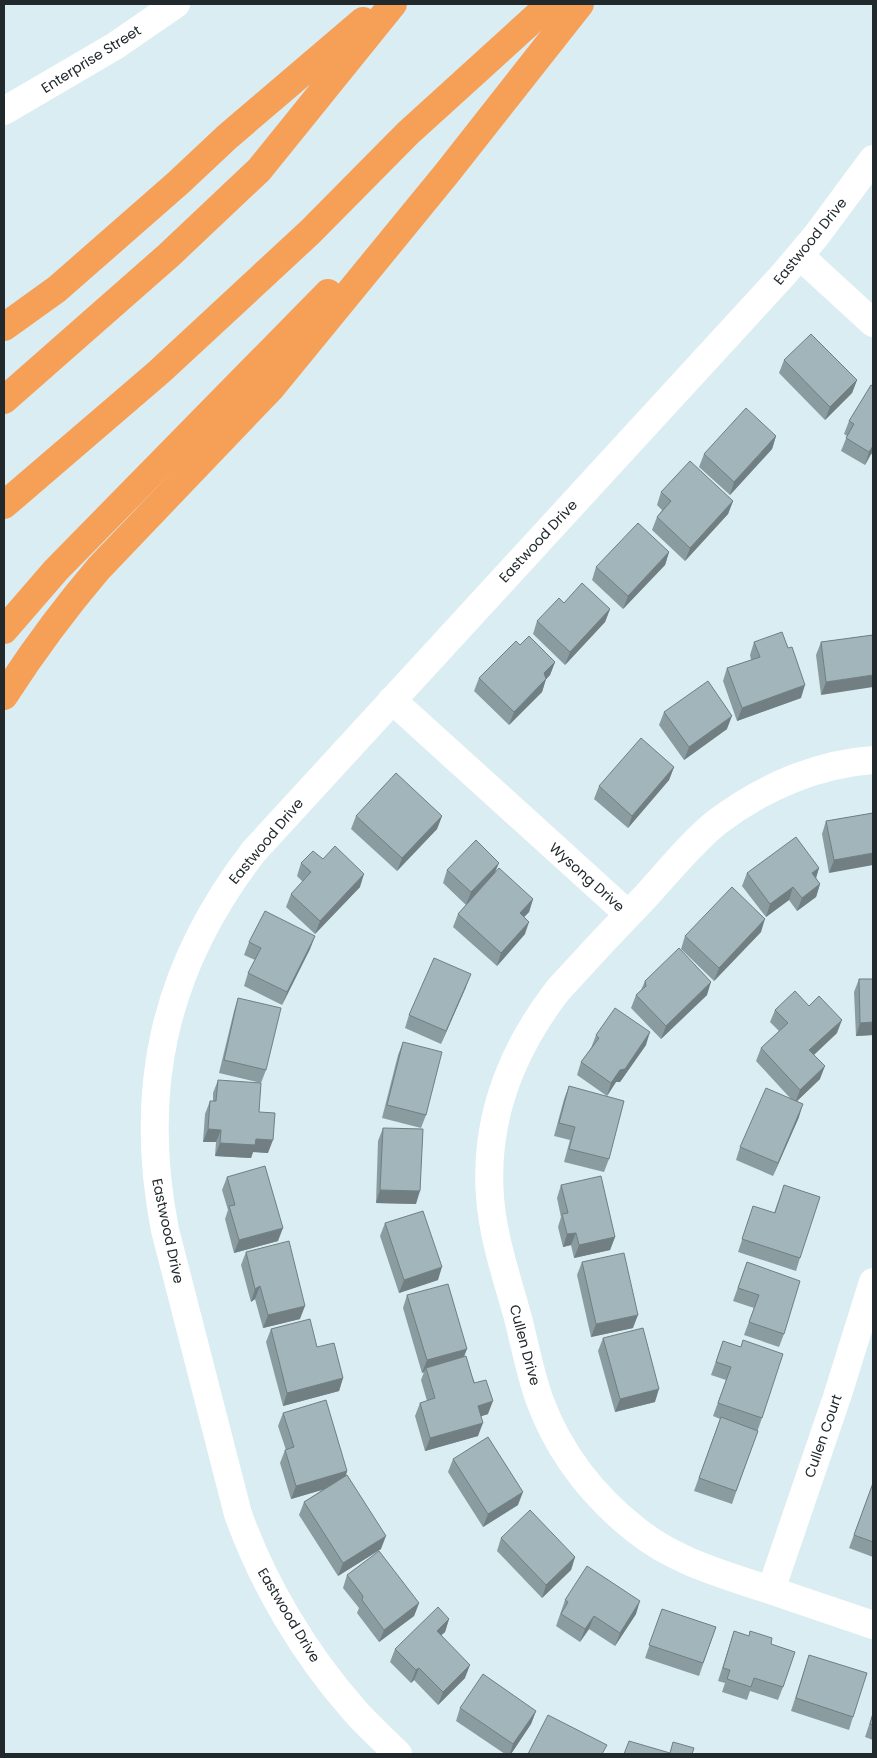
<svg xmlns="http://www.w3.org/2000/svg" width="877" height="1758" font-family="Poppins,sans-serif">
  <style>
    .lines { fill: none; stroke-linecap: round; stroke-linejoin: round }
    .minor { stroke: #fff; stroke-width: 28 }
    .motorway { stroke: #f69f57; stroke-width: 28 }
    .wall { fill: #8a9ca0 }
    .shaded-wall { fill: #717f82 }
    .building { fill: #a1b5ba; stroke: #717f82 }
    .labels { text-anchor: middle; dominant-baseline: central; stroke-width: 4.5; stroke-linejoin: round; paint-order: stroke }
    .street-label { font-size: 14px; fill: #22292c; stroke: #fff }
  </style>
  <rect width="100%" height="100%" fill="#d9edf3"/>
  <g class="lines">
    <g class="minor">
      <path d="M4 111 115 46 176 4"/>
      <path d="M800 256 873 323"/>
      <path d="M392 700 628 914"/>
      <path d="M873 760C816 764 762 788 717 822 691 843 669 871 646 896 616 927 587 958 558 990 511 1051 484 1119 490 1197 493 1238 507 1278 518 1318 525 1345 530 1374 540 1401 559 1452 593 1496 636 1530 673 1560 719 1573 764 1588 800 1600 837 1613 873 1625"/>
      <path d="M771 1590 837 1397 873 1282"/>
      <path d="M398 1754C384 1740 368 1726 355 1711 305 1655 263 1584 238 1514L165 1230C137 1087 165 966 254 851L783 275 816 236 873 159"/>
    </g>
    <g class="motorway">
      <path d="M4 327 57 289 178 183 227 137 363 21"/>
      <path d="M4 400 169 255 259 170 393 4"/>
      <path d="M4 505 159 372 310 232 408 133 550 4"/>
      <path d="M4 630 56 570 328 293"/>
      <path d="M4 696C33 651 64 609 99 568L272 387 447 173 580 4"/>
    </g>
  </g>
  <g class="wall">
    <path d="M784 360 857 380 852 393 825 420 779 373Z"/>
    <path d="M873 386V455L871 454 865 465 841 451 847 436 844 434 849 421Z"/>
    <path d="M776 436 772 449 730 495 699 467 704 454Z"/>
    <path d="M661 492 733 501 728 514 685 561 652 530 657 517 662 510 657 505Z"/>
    <path d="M669 552 665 565 623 609 592 580 596 567Z"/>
    <path d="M564 603 610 609 605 622 565 665 533 634 537 621Z"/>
    <path d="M873 635 821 695 816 655 821 642Z"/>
    <path d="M754 642 801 698 737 721 723 681 727 668 751 660 750 655Z"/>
    <path d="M520 645 555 662 550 675 546 679 542 692 509 725 474 691 479 678Z"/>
    <path d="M664 712 727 729 684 760 659 725Z"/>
    <path d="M674 767 669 780 628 828 594 799 599 786Z"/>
    <path d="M873 813 829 873 822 834 826 821Z"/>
    <path d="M356 816H442L437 829 397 871 351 829Z"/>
    <path d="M323 859 360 887 315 934 286 907 291 894 303 882 297 876 301 863Z"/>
    <path d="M819 868 816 878 820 884 816 897 797 911 789 900 766 917 742 886 747 873Z"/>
    <path d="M447 870 495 872 533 899 529 912 524 917 525 934 497 966 453 927 458 914 466 905 443 883Z"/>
    <path d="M761 932 714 981 681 949 685 936Z"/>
    <path d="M315 936 310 949 282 1005 244 986 248 973 255 960 244 955 249 942Z"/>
    <path d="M859 979 873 1035 856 1036 854 992Z"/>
    <path d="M645 981 707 995 661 1039 631 1008 636 995 641 990Z"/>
    <path d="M466 987 441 1044 405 1028 409 1015Z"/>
    <path d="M238 998 266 1070 261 1083 219 1073 234 1011Z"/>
    <path d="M809 1006 837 1033 814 1055 820 1079 797 1101 799 1117 773 1176 736 1160 740 1147 791 1099 756 1061 761 1048 779 1031 770 1022 775 1010Z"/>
    <path d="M596 1035 646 1045 620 1082H616L607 1096 577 1075 581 1062 591 1048Z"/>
    <path d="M403 1042 426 1115 421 1128 382 1118 398 1055Z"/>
    <path d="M218 1080 259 1112 268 1153 253 1152 251 1158 215 1156 216 1142H203L205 1114 210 1101H213V1093Z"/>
    <path d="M569 1086 609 1159 604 1172 564 1162 570 1140 554 1136 564 1099Z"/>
    <path d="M383 1128 416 1204 376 1203 378 1141Z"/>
    <path d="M227 1177 278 1241 234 1253 225 1219 228 1210 222 1190Z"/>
    <path d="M561 1185 615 1237 610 1250 574 1258 571 1245 563 1247 558 1227 561 1217 557 1198Z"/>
    <path d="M784 1185 800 1258 796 1271 738 1252 753 1206 774 1213Z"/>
    <path d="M385 1223 438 1280 399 1293 380 1236Z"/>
    <path d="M246 1252 300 1319 263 1328 255 1299 251 1302 241 1265Z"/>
    <path d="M582 1262 633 1328 591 1337 577 1275Z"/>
    <path d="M747 1262 784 1334 779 1347 744 1335 754 1308 733 1301Z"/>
    <path d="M407 1295 464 1357 488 1414 481 1416 478 1436 425 1451 415 1416 420 1403 427 1401 421 1380 424 1372 422 1373 403 1308Z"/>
    <path d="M271 1329 317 1347 343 1378 339 1391 283 1406 266 1342Z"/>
    <path d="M603 1338 655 1402 615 1412 598 1351Z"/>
    <path d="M723 1341 762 1418 732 1504 694 1491 720 1419 713 1416 726 1380 711 1375Z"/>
    <path d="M283 1413 347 1471 346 1476 381 1549 338 1576 299 1515 304 1502 324 1489 291 1499 280 1463 285 1450H286L278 1426Z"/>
    <path d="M453 1459 518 1505 483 1527 448 1472Z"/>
    <path d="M873 1483V1557L849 1548Z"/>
    <path d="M501 1538 575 1557 571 1570 542 1598 497 1551Z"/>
    <path d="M347 1575 419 1603 414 1616 379 1642 357 1613 359 1608 343 1588Z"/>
    <path d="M565 1600 636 1614 615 1646 589 1629 580 1642 556 1626Z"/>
    <path d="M662 1609 716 1627 699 1676 645 1658Z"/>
    <path d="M449 1619 445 1632 441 1635 465 1678 438 1705 414 1680 411 1683 390 1662 395 1649Z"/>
    <path d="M734 1631 771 1644 783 1687 778 1700 750 1691 747 1700 722 1692 725 1683 718 1681Z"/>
    <path d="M809 1655 853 1717 849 1730 791 1711Z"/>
    <path d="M460 1708 536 1711 531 1724 511 1754H505L456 1721Z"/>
    <path d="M873 1713V1740L865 1737Z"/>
  </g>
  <g class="shaded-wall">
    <path d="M857 380 852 393 825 420 830 407Z"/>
    <path d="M776 436 772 449 730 495 734 482Z"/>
    <path d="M873 446V449L871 454 865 465 869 452Z"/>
    <path d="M733 501 728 514 685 561 690 548Z"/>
    <path d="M669 552 665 565 623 609 628 596Z"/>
    <path d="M610 609 605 622 565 665 570 652Z"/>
    <path d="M555 662 550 675 540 686 544 673Z"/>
    <path d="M873 675V687L821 695 826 682Z"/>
    <path d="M546 679 542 692 509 725 514 712Z"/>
    <path d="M805 685 801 698 737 721 742 708Z"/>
    <path d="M732 716 727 729 684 760 689 747Z"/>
    <path d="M674 767 669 780 628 828 632 816Z"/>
    <path d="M442 816 437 829 397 871 402 858Z"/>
    <path d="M873 853V865L829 873 834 860Z"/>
    <path d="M499 863 494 875 466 905 471 892Z"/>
    <path d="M819 868 815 881 812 873Z"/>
    <path d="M364 874 360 887 315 934 320 921Z"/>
    <path d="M820 884 816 897 797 911 802 898Z"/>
    <path d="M793 887 789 900 766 917 770 904Z"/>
    <path d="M533 899 529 912 515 926 520 913Z"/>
    <path d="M765 919 761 932 714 981 719 968Z"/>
    <path d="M529 922 525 934 497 966 501 953Z"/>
    <path d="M315 936 310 949 282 1005 287 992Z"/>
    <path d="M471 974 466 987 441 1044 446 1031Z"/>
    <path d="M711 982 707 995 661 1039 666 1026Z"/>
    <path d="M842 1020 837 1033 805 1063 809 1050Z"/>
    <path d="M873 1022V1035L856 1036 860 1023Z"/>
    <path d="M650 1032 646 1045 620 1082H616L607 1096 611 1083 620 1070Z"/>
    <path d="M825 1066 820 1079 795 1103 800 1090Z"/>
    <path d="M803 1104 799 1117 773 1176 778 1163Z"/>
    <path d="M208 1129 221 1130 216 1142H203Z"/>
    <path d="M256 1139 273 1140 268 1153 253 1152 251 1158 215 1156 220 1143Z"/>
    <path d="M380 1190 420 1191 416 1204 376 1203Z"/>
    <path d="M283 1228 278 1241 234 1253 239 1240Z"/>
    <path d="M576 1233 571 1245 563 1247 567 1234Z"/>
    <path d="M615 1237 610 1250 574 1258 579 1245Z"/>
    <path d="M442 1267 438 1280 399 1293 404 1280Z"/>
    <path d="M260 1286 255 1299 251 1302 255 1289Z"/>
    <path d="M305 1306 300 1319 263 1328 268 1315Z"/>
    <path d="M638 1315 633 1328 591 1337 596 1324Z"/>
    <path d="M467 1349 462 1362 426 1368 424 1372 422 1373 427 1360Z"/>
    <path d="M343 1378 339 1391 283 1406 287 1393Z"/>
    <path d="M659 1389 655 1402 615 1412 620 1399Z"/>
    <path d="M493 1401 488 1414 473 1419 478 1406Z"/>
    <path d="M483 1423 478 1436 425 1451 430 1438Z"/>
    <path d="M347 1471 343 1484 291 1499 296 1486Z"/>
    <path d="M523 1492 518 1505 483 1527 488 1514Z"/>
    <path d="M386 1536 381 1549 338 1576 343 1563Z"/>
    <path d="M575 1557 571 1570 542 1598 546 1585Z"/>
    <path d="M640 1601 636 1614 615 1646 620 1633Z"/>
    <path d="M419 1603 414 1616 379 1642 384 1630Z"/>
    <path d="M594 1616 589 1629 580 1642 585 1629Z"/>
    <path d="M449 1619 445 1632 432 1644 437 1631Z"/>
    <path d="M470 1665 465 1678 438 1705 443 1692Z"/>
    <path d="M419 1668 414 1680 411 1683 416 1670Z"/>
    <path d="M536 1711 531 1724 511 1754H510L513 1744Z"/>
  </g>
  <g class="building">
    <path d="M811 334 857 380 830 407 784 360Z"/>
    <path d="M871 385 873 386V446L869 452 846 438 854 424 849 421Z"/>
    <path d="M746 408 776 436 734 482 704 454Z"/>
    <path d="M690 461 733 501 690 548 657 517 671 501 661 492Z"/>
    <path d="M638 523 669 552 628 596 596 567Z"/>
    <path d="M582 583 610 609 570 652 537 621 559 598 564 603Z"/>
    <path d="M782 632 788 648 792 647 805 685 742 708 727 668 760 657 754 642Z"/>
    <path d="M873 635V675L826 682 821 642Z"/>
    <path d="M529 636 555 662 544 673 546 679 514 712 479 678 516 641 520 645Z"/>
    <path d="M708 681 732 716 689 747 664 712Z"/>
    <path d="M641 738 674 767 632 816 599 786Z"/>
    <path d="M396 773 442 816 402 858 356 816Z"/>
    <path d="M873 813V853L834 860 826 821Z"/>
    <path d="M796 837 819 868 812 873 820 884 802 898 793 887 770 904 747 873Z"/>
    <path d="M476 840 499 863 471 892 447 870Z"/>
    <path d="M335 846 364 874 320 921 291 894 311 872 301 863 313 851 323 859Z"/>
    <path d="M499 868 533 899 520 913 529 922 501 953 458 914Z"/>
    <path d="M732 887 765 919 719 968 685 936Z"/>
    <path d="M265 911 315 936 287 992 248 973 261 948 249 942Z"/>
    <path d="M679 948 711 982 666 1026 636 995 646 986 645 981Z"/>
    <path d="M434 958 471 974 446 1031 409 1015Z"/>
    <path d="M859 979H873V1022L860 1023Z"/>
    <path d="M795 991 809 1006 819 996 842 1020 809 1050 825 1066 800 1090 761 1048 788 1023 775 1010Z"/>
    <path d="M238 998 281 1008 266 1070 224 1060Z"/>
    <path d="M615 1008 650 1032 625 1069 620 1070 611 1083 581 1062 599 1038 596 1035Z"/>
    <path d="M403 1042 442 1052 426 1115 387 1105Z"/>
    <path d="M218 1080 261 1083 259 1112 275 1113 273 1140 256 1139 255 1145 220 1143 221 1130 208 1129 210 1101H216Z"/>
    <path d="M569 1086 624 1101 609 1159 569 1149 575 1127 559 1123Z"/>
    <path d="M766 1088 803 1104 778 1163 740 1147Z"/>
    <path d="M383 1128 423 1129 420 1191 380 1190Z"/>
    <path d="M265 1166 283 1228 239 1240 229 1206 235 1205 227 1177Z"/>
    <path d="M601 1176 615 1237 579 1245 576 1233 567 1234 562 1214 568 1213 561 1185Z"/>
    <path d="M784 1185 820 1197 800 1258 742 1239 753 1206 775 1213Z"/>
    <path d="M423 1211 442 1267 404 1280 385 1223Z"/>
    <path d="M289 1241 305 1306 268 1315 260 1286 255 1289 246 1252Z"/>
    <path d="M624 1253 638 1315 596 1324 582 1262Z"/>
    <path d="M747 1262 800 1281 784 1334 749 1322 759 1295 738 1288Z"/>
    <path d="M448 1284 467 1349 427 1360 407 1295Z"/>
    <path d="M310 1319 317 1347 334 1343 343 1378 287 1393 271 1329Z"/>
    <path d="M643 1328 659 1389 620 1399 603 1338Z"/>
    <path d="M743 1340 783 1354 762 1418 718 1403 731 1367 716 1362 723 1341 741 1347Z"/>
    <path d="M466 1356 474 1383 486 1380 493 1401 478 1406 483 1423 430 1438 420 1403 435 1398 426 1368Z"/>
    <path d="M326 1400 347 1471 296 1486 285 1450 294 1447 283 1413Z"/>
    <path d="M721 1417 758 1431 736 1491 699 1478Z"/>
    <path d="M488 1437 523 1492 488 1514 453 1459Z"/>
    <path d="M347 1475 386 1536 343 1563 304 1502Z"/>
    <path d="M873 1483V1542L854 1535Z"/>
    <path d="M530 1510 575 1557 546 1585 501 1538Z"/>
    <path d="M379 1551 419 1603 384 1630 362 1600 363 1596 347 1575Z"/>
    <path d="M587 1566 640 1601 620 1633 594 1616 585 1629 561 1614 568 1602 565 1600Z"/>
    <path d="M438 1607 449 1619 437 1631 470 1665 443 1692 419 1668 416 1670 395 1649Z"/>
    <path d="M662 1609 716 1627 703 1663 649 1645Z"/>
    <path d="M734 1631 749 1636 750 1631 772 1638 771 1644 795 1652 783 1687 754 1678 751 1687 727 1679 730 1670 723 1668Z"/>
    <path d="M809 1655 867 1673 853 1717 796 1698Z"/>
    <path d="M483 1674 536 1711 513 1744 460 1708Z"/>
    <path d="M873 1713V1725L870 1724Z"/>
    <path d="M548 1715 607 1745 602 1754H528Z"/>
    <path d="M629 1741 670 1753 673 1742 694 1748 692 1754H624Z"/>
  </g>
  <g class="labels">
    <g class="street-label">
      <text transform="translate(91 59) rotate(-32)">Enterprise Street</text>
      <text transform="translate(810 241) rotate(-51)">Eastwood Drive</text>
      <text transform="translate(538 541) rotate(-47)">Eastwood Drive</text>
      <text transform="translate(266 841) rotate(-50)">Eastwood Drive</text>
      <text transform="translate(587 877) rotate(42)">Wysong Drive</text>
      <text transform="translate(168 1231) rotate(78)">Eastwood Drive</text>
      <text transform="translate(525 1345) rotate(75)">Cullen Drive</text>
      <text transform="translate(823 1436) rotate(-71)">Cullen Court</text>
      <text transform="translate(289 1615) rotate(59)">Eastwood Drive</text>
    </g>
  </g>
  <rect width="877" height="1758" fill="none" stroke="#22292c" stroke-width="10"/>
</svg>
